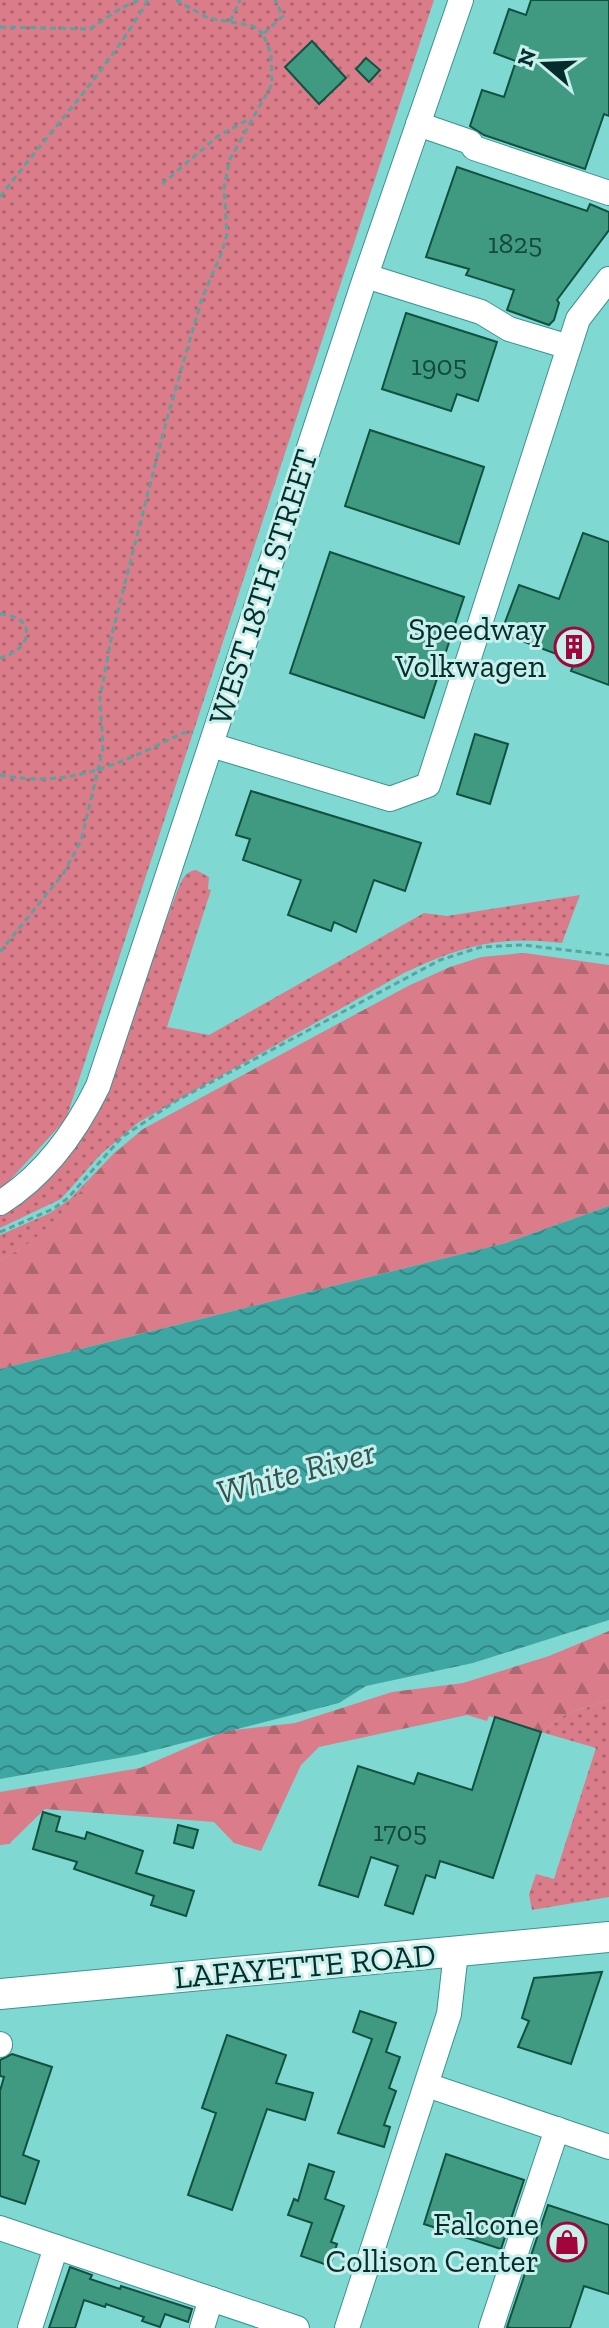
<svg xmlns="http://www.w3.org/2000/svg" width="609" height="2328" font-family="'Zilla Slab',serif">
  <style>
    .grass { fill: url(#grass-dots) }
    .forest { fill: url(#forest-firs) }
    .water { fill: url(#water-waves) }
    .building { fill: #409a81; stroke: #115140; stroke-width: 2 }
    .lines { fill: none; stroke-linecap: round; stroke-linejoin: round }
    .minor-casing { stroke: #399390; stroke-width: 26 }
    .major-casing { stroke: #399390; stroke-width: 32 }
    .path { stroke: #5aa39f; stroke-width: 3; stroke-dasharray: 6 4; stroke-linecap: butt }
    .minor { stroke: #fff; stroke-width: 24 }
    .major { stroke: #fff; stroke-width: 30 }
    .labels { text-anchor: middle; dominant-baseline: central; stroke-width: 6; stroke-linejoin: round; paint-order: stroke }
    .number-label { font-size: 28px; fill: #144841 }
    .street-label { font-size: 32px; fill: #052d2c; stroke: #c7f0ed }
    .poi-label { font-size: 32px; fill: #052d2c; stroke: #c7f0ed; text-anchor: end }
    .water-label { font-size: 34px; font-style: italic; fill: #345452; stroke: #c7f0ed }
  </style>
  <defs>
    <pattern id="grass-dots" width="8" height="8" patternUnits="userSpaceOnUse" patternTransform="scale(2)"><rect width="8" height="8" fill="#da7c89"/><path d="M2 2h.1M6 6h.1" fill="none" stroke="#af6670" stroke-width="1.8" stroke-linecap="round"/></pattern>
    <pattern id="forest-firs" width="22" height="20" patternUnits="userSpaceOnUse" patternTransform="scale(2)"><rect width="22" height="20" fill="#da7c89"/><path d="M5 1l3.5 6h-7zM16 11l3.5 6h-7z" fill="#af6670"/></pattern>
    <pattern id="water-waves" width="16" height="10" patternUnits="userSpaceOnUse" patternTransform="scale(2)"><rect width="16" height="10" fill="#3fa7a3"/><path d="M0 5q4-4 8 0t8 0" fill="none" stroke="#338885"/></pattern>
  </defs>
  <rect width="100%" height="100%" fill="#80d8d3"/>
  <g class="grass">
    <path d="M0 0H434L66 1119 0 1191Z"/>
    <path d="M196 870 209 877 208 889 211 890 167 1027 209 1035 424 913 447 916 580 895 562 943C499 935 461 946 404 973L139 1122 101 1154 61 1199 0 1228V1213L38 1188 150 964 178 889C182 880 185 871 196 870Z"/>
    <path d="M143 1129C132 1139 120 1148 110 1158 75 1194 48 1240 0 1260V1235L50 1213 69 1200 113 1154Z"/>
    <path d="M609 1700V1897L532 1910 529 1894 536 1874 554 1879 596 1748 541 1732 566 1714Z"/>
  </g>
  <g class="forest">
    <path d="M525 953 609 965V1206L506 1243 0 1369V1260C48 1239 75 1194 110 1158 120 1148 132 1139 143 1129L408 986 450 967 481 957Z"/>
    <path d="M609 1631V1700L566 1714 541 1732 489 1716 487 1721 467 1715 319 1747 301 1765 261 1851 234 1843 214 1822 45 1809 9 1844 0 1845V1792L140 1768 225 1731 295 1723 392 1692 463 1683 549 1656Z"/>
  </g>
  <path class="water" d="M609 1206V1620L473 1663 366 1686 339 1703 136 1755 0 1779V1369L506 1243Z"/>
  <g class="building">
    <path d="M531 0H609V116L604 114 585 169 484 135 470 126 482 90 504 97 516 61 494 53 509 9 526 15Z"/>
    <path d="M312 41 346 78 319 104 285 67Z"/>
    <path d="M366 58 380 70 369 82 356 69Z"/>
    <path d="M457 167 587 211 590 204 609 212V230L557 300 559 303 554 320 549 325 507 310 514 290 466 275 469 269 426 257Z"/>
    <path d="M406 313 497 342 478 401 457 394 451 411 382 389Z"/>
    <path d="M370 430 484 467 459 544 345 506Z"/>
    <path d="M583 533 609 542V685L571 671 575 661 501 633 519 585 559 599Z"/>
    <path d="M330 552 464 597 424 718 290 673Z"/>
    <path d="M475 734 508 744 490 804 457 794Z"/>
    <path d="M251 791 421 843 405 891 374 880 356 932 334 922 331 931 288 915 301 880 243 860 250 839 236 835Z"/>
    <path d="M495 1717 541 1732 493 1878 440 1861 435 1878 426 1875 413 1914 385 1905 398 1866 371 1857 358 1897 319 1885 358 1766 414 1784 418 1773 472 1790Z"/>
    <path d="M43 1812 60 1817 56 1831 85 1839 87 1832 143 1851 136 1873 194 1891 186 1916 151 1905 154 1896 74 1869 77 1862 33 1849Z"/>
    <path d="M178 1825 198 1830 193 1848 174 1843Z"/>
    <path d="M602 1972 571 2064 518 2047 529 2021 522 2018 534 1978Z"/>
    <path d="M360 2011 396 2023 386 2052 400 2057 389 2088 396 2091 384 2125 390 2127 384 2147 338 2133 372 2039 353 2032Z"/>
    <path d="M227 2035 286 2055 276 2083 313 2093 305 2120 267 2109 232 2210 188 2195 216 2113 202 2108Z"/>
    <path d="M12 2054 52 2067 23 2155 39 2161 25 2204 0 2196V2091L4 2077 0 2076V2060Z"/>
    <path d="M446 2154 524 2180 501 2249 424 2224Z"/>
    <path d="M309 2164 334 2172 325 2199 344 2206 331 2242 337 2244 330 2266 301 2256 312 2223 288 2215 294 2199 298 2201Z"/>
    <path d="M548 2205 609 2225V2294L584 2286 570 2328H511L507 2327Z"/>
    <path d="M70 2267 92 2275 90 2279 120 2289 121 2286 192 2309 188 2322 165 2314 160 2327 142 2321 144 2317 106 2304 105 2307 84 2300 75 2328H49Z"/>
  </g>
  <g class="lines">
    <g class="minor-casing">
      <g id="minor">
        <path d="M418 124 470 142 474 148 609 193"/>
        <path d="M366 276 481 312 509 329 569 347"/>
        <path d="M211 745 390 799 428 785 578 319 609 279"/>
        <path d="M0 1203C45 1175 75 1133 98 1086L363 284 461 0"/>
        <path d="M0 2045V2044"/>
        <path d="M427 2085 609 2147"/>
        <path d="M0 2228 297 2328"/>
        <path d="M30 2328 56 2247"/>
        <path d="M202 2328 211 2299"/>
        <path d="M347 2328 449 2014 456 1952"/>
        <path d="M491 2328 557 2129"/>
      </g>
    </g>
    <g class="major-casing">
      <path id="major" d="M0 1994 609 1937"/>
    </g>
    <g class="path">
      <path d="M176 0 208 18 253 26 263 34"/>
      <path d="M230 21 240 0"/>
      <path d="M0 27 90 29 121 8 140 0"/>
      <path d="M162 184 218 136 249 119"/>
      <path d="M0 197C50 131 106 72 148 0"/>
      <path d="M0 614C39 617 32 650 0 658"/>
      <path d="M0 775C71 789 121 763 183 733L193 732"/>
      <path d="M0 952 63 874 81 841 103 749 100 698 112 634 166 422 202 298 222 252 227 234 224 187 230 159 272 84 271 54 263 34 283 16 275 0"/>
      <path d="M0 1232 53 1209 68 1198 122 1137 176 1101 440 960 481 947 523 945 609 955"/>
    </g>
    <use href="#minor" class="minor"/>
    <use href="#major" class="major"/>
  </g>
  <defs>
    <g id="building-ring" transform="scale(2)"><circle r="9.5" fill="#c7f0ed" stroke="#a2053c" stroke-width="1.5"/><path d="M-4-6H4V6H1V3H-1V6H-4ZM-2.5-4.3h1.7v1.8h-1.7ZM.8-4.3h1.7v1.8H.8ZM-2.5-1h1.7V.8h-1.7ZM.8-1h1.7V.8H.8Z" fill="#a2053c"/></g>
    <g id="shop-ring" transform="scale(2)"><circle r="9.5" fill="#c7f0ed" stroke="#a2053c" stroke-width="1.5"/><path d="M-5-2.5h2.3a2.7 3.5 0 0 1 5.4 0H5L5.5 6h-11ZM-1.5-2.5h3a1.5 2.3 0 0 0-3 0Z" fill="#a2053c"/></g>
  </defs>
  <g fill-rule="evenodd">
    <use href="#building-ring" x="574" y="647"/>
    <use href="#shop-ring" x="567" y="2242"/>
  </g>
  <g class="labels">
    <g class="number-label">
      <text x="515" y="243">1825</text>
      <text x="439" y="365">1905</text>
      <text x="400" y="1831">1705</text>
    </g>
    <g class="street-label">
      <text transform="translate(263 587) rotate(-72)">WEST 18TH STREET</text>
      <text transform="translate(305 1966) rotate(-5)">LAFAYETTE ROAD</text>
    </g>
    <g class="poi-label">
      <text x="546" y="629">Speedway<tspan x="546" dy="37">Volkwagen</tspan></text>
      <text x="539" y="2224">Falcone<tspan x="539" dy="37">Collison Center</tspan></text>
    </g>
    <g class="water-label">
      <text transform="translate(296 1472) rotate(-15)">White River</text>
    </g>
  </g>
  <g transform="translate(545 64) rotate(289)" stroke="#c7f0ed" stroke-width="6" paint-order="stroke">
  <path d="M0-6L14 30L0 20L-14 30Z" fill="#052d2c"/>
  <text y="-12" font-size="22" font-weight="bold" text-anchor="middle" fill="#052d2c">N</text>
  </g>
</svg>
